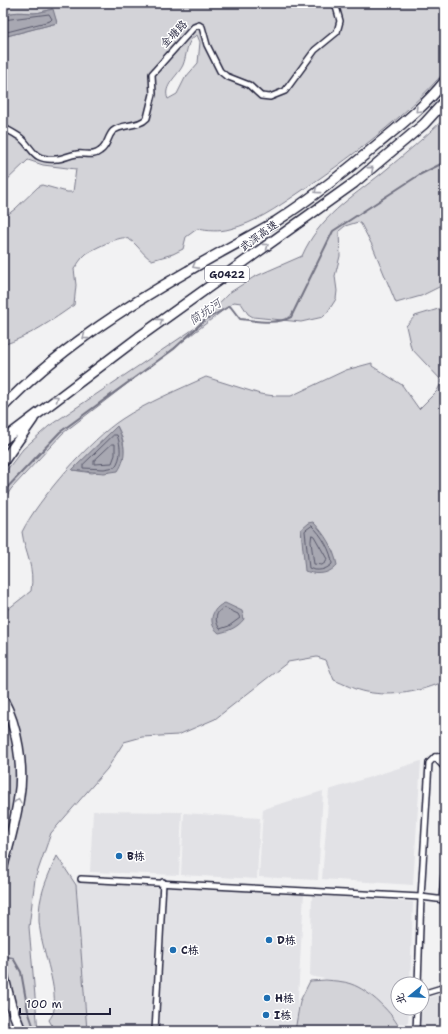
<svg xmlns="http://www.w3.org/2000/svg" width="448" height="1034" font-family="'Shantell Sans','LXGW WenKai TC',sans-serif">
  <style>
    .built { fill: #e2e2e6 }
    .green { fill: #d3d3d8; stroke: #7a7a8a; fill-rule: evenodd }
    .water { fill: #a8a8b2; stroke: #727282 }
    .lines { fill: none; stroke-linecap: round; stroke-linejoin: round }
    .shore { stroke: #58586b; stroke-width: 1 }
    .stream { stroke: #727282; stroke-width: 2 }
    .street-casing { stroke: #22223b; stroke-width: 8 }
    .highway-casing { stroke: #22223b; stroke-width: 12 }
    .street { stroke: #fff; stroke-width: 5 }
    .highway { stroke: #fff; stroke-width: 9 }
    .oneway { stroke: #9c9ca7 }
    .poi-dot { fill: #1f6fb2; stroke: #fff; stroke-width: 1.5 }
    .labels { text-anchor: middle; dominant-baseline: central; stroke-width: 3; stroke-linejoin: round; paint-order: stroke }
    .shield { fill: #fff; stroke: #646476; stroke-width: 1 }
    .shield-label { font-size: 10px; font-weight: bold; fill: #22223b }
    .street-label { font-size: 11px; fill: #22223b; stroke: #fff }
    .poi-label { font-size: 11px; font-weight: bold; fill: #22223b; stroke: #fff; text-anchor: start }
    .water-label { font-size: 12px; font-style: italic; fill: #58586b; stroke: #fff }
  </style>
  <rect width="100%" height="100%" fill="#f2f2f3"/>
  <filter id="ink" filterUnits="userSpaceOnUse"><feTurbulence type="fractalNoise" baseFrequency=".025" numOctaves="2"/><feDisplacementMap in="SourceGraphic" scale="8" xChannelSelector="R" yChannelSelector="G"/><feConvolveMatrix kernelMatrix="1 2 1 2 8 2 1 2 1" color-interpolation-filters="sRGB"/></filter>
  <g filter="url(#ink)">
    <g class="built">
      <path d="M421 761 413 885 322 879 329 790Z"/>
      <path d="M323 791 318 880 259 877 263 809Z"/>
      <path d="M93 811 182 812 179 875 90 872Z"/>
      <path d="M184 813 260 818 257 879 181 875Z"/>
      <path d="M76 881 158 885 151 1031H87L85 1014Z"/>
      <path d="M166 886 304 894 296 1031H159Z"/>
      <path d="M312 895 413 902 410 984H398V1008H409L408 1024 398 1023 372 996 351 984 310 976Z"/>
      <path d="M445 992V1031H420L422 1000Z"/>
    </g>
    <g class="green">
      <path d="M3 3H445V71C406 117 347 160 297 194 276 208 255 223 230 229 219 232 208 231 197 229L186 237 183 249 173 254 152 260C142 255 136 241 126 238 119 236 91 250 86 254 81 258 78 264 74 269L76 285 74 305C53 320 28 337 3 345V218L15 209 38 187 42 185 67 192H73L76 169 43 165 28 160 3 184V37L57 23 52 9C47 10 40 13 34 13 24 13 11 10 3 17ZM197 35 200 42 198 63 185 78 177 94 168 99C162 86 178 76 183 65 187 56 186 39 197 35Z"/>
      <path d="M445 118V284L421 296 396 303 373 247 361 224 358 222 345 226 339 231 340 256 335 276 337 291 336 299 327 313 323 317 301 322 253 317 248 314 241 303 234 302 63 433 11 489 3 502V475L23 449 49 426 195 328 229 293 254 277 302 256C319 217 351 198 382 173 404 155 425 137 445 118Z"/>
      <path d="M445 307V681C421 692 393 697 366 692 355 690 344 684 334 680L326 660 317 657 288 662 215 719 178 735 142 737 124 742 107 769 51 833 35 879 29 927 38 1031H3V613L31 591C35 566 25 554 22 532 38 499 91 439 122 419 146 403 180 389 206 377L260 394 275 396H291L346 370 372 363V366L402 385 419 409 437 391 442 381 411 348 406 326 415 316ZM117 426C125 440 126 452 120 467L92 473 73 470Z"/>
      <path d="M57 856 76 885 87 1031H55L49 1020C51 1017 54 1013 54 1009 57 981 41 950 39 921 38 896 47 878 57 856Z"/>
      <path d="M326 980C334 981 344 981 351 984 369 990 394 1014 401 1031H295L300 1001 310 981Z"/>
    </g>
    <g class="water">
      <path d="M53 9 57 23 3 37V17C11 10 24 13 34 13 40 13 47 10 53 9Z"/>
      <path d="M117 426C124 441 128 456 118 471L104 473 72 470Z"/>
      <path d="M313 522C324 533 334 549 337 565 328 575 317 575 305 571L301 529 308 523Z"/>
      <path d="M225 603 242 611 244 619C238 627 229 631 219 633 207 624 211 608 225 603Z"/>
    </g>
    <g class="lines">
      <g class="shore">
        <path d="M3 20 49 14 52 19 50 21 3 33"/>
        <path d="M114 435H117C121 446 122 457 115 467L104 469 83 468V465Z"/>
        <path d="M112 444H115V455L112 463 94 464V461Z"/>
        <path d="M312 526C321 534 332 552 332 564 326 570 317 572 309 568L305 531Z"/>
        <path d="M312 535 314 536 327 559 326 562 322 565 314 564 311 542Z"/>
        <path d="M225 608 238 614 240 618 229 626 220 629C214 621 215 610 225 608Z"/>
      </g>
      <g class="stream">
        <path d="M3 492 60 432 174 349 205 320 230 306 240 319C257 321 276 325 291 317L333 231 419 175 445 162"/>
        <path d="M8 957 13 958 21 972 28 1011 35 1031"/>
      </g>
      <g class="street-casing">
        <g id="street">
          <path d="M3 127C9 131 16 134 21 138 34 149 32 161 56 159 63 159 69 155 77 154 85 153 93 157 100 151 108 146 107 137 113 131 122 123 138 128 147 118L153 94 152 74 194 27 199 25 202 27 207 45 220 71 226 76 249 85 261 96 270 97 285 91 315 50 337 32 340 21 335 3"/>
          <path d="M435 757 445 768"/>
          <path d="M81 879 421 897 445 900"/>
          <path d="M442 900 445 861"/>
          <path d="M418 984 421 897 429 763 435 757 445 756"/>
          <path d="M422 994 445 987"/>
          <path d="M155 1031 163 882"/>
          <path d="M416 1031 417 1008"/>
        </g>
      </g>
      <g class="highway-casing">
        <g id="highway">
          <path d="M3 407C55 352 122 309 188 271 216 254 246 239 275 222 311 199 346 171 379 143 402 124 426 105 445 81"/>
          <path d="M3 440 139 337 354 183 424 124 445 101"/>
          <path d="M3 462 33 419"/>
          <path d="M3 700C17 725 24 768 19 796 16 820 9 843 3 866"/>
          <path d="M3 974 11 1006 21 1031"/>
        </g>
      </g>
      <use href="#street" class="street"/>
      <use href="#highway" class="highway"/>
    </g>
    <defs><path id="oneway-chevron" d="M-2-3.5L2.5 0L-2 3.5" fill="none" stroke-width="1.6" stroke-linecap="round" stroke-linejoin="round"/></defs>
    <g class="oneway">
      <use href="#oneway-chevron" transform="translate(418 110) rotate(135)"/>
      <use href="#oneway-chevron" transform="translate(371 169) rotate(-40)"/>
      <use href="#oneway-chevron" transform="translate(317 191) rotate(143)"/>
      <use href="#oneway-chevron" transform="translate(266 246) rotate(-36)"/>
      <use href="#oneway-chevron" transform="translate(195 266) rotate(151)"/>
      <use href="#oneway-chevron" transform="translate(160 321) rotate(-36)"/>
      <use href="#oneway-chevron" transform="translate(85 337) rotate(144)"/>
      <use href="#oneway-chevron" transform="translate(56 398) rotate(-37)"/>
      <use href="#oneway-chevron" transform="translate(18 801) rotate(-79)"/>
    </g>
  </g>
  <g class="poi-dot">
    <circle cx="119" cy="856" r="4"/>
    <circle cx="269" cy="940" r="4"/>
    <circle cx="173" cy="950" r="4"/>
    <circle cx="267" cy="998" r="4"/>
    <circle cx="266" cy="1015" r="4"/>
  </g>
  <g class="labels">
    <rect class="shield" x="205" y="266" width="44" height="16" rx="3"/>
    <g class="shield-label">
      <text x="227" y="274">G0422</text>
    </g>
    <g class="street-label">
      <text transform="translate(174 34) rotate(-46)">金塘路</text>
      <text transform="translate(259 236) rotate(-36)">武深高速</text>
    </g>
    <g class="poi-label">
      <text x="127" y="856">B栋</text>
      <text x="277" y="940">D栋</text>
      <text x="181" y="950">C栋</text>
      <text x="275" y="998">H栋</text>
      <text x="274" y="1015">I栋</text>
    </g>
    <g class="water-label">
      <text transform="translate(205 312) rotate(-35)">简坑河</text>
    </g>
  </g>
  <rect width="448" height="1034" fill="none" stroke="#fff" stroke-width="16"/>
  <rect x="8" y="8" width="432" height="1018" fill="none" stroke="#22223b" stroke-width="1.5" filter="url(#ink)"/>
  <g transform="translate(410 996) rotate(252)"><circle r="19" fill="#ffffff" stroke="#a7a7b1"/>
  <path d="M0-3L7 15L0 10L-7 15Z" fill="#1f6fb2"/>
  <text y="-6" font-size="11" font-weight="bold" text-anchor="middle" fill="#22223b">北</text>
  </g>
  <path d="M20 1008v6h90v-6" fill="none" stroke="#22223b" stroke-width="2"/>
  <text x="26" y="1008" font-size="12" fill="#22223b" stroke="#ffffff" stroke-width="3" paint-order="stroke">100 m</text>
</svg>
